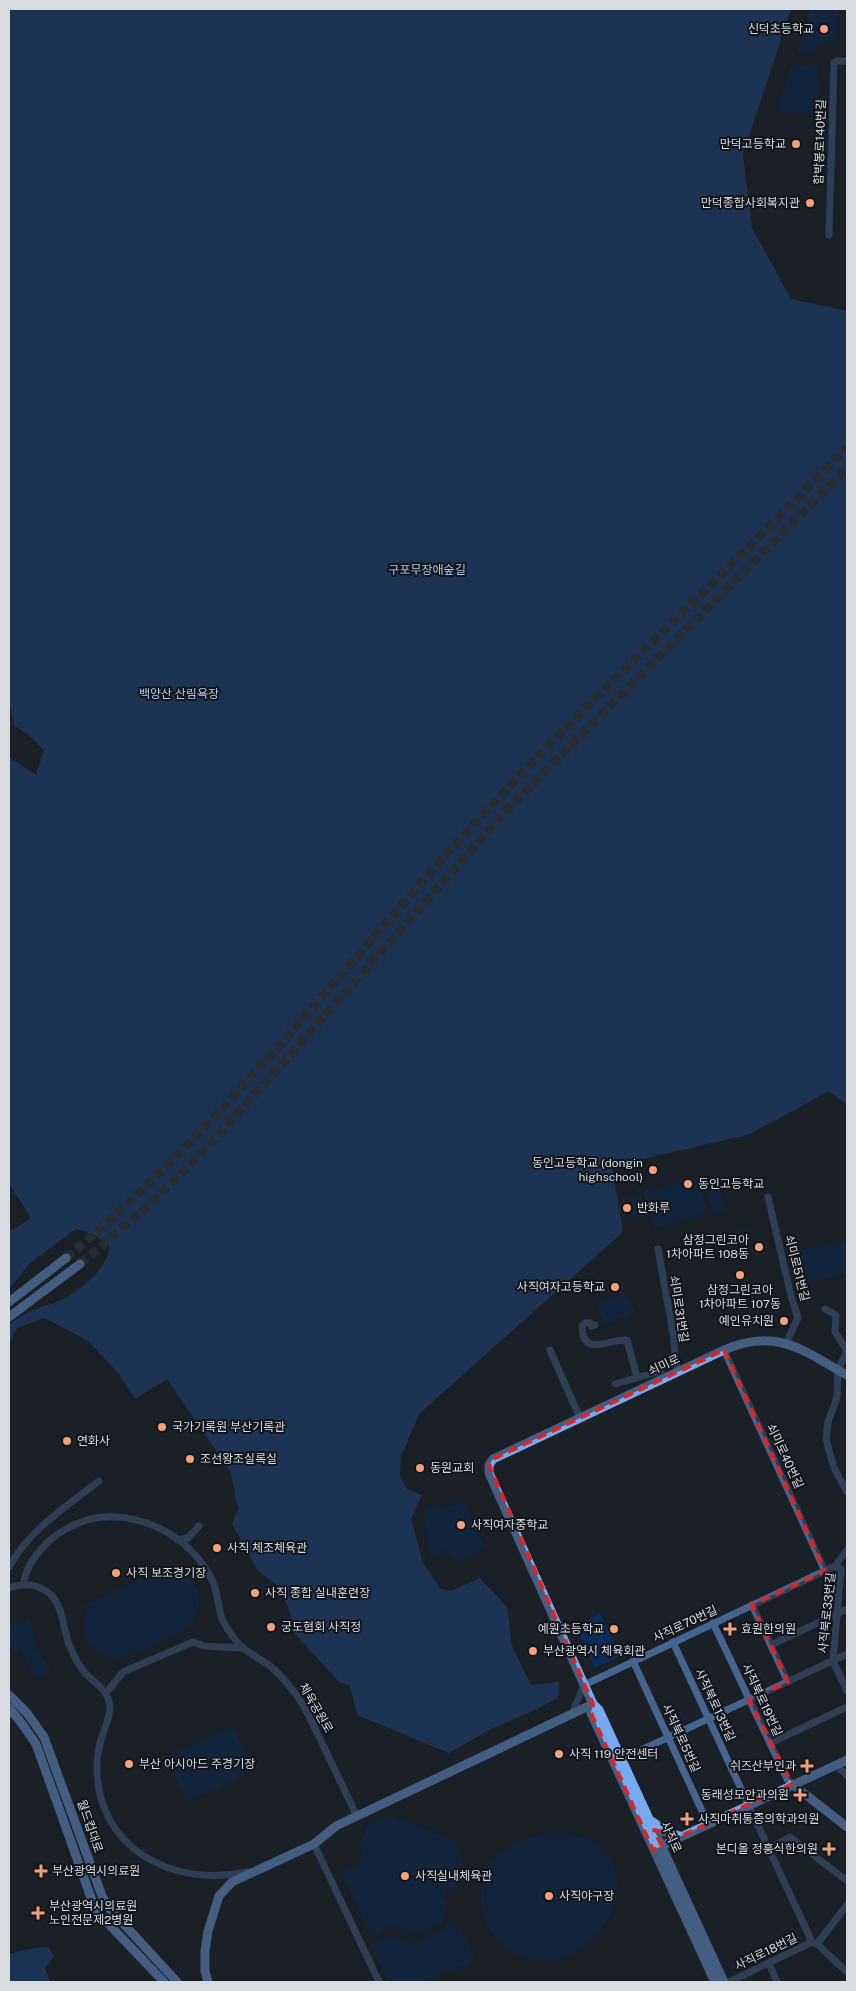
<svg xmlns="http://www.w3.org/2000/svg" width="856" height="1991" font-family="'Public Sans','Noto Sans KR',sans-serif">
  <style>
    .green { fill: #092c5a }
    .forest { fill: #1f4d8a }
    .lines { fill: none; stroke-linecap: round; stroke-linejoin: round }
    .major-tunnel { stroke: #373b42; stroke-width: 9; stroke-dasharray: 9 4.5; stroke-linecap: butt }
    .minor { stroke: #45648f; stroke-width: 7 }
    .major { stroke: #76aaf1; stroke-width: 9 }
    .marked { fill: none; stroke: #d62828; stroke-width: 4; stroke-dasharray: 10 6; stroke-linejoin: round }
    .poi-dot { fill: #f1a27b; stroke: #12161c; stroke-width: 2 }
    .labels { text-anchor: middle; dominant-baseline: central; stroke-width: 4; stroke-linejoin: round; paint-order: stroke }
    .poi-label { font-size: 12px; fill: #d8dce0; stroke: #12161c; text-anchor: start }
    .street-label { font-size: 12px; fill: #d8dce0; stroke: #12161c }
    .park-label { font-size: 12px; fill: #b0c9ed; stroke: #12161c }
  </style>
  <rect width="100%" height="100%" fill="#1b1f26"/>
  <g class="green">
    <path d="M810 9H838L835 42 826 41 813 53 797 52Z"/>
    <path d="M817 64 820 99 811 113 777 112 791 66Z"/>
    <path d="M698 1177 708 1213 654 1229 643 1192Z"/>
    <path d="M718 1186 725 1209 713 1213 707 1190Z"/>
    <path d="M640 1193 647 1216 635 1219 629 1197Z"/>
    <path d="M747 1227 750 1243 731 1247 728 1234Z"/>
    <path d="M710 1240 713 1256 694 1260 690 1244Z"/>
    <path d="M847 1240V1274L795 1284 788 1252Z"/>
    <path d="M626 1293 635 1312 605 1325 596 1306Z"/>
    <path d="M463 1500 486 1548 455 1563 447 1550 430 1559 423 1512 435 1501 441 1510Z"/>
    <path d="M174 1564 176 1570 174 1572C206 1579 206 1614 183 1631 158 1642 110 1675 90 1645 82 1634 83 1622 87 1611L84 1605Z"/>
    <path d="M600 1613 621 1656 595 1668 576 1627Z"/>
    <path d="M30 1620 36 1646 51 1670 37 1678 20 1651 12 1652 9 1638V1625Z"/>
    <path d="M233 1726 253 1771 187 1802 166 1757Z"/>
    <path d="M389 1815 454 1840 464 1862 454 1890 448 1889 444 1898 448 1904 442 1923 416 1934 392 1926 370 1935 342 1872 358 1865 362 1853 359 1846 368 1825Z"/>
    <path d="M558 1833C662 1840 611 1968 538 1960 486 1954 461 1893 499 1855 515 1840 537 1834 558 1833Z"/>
    <path d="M454 1924 461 1928 476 1959 425 1982H388L370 1944 391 1935 414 1943Z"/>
  </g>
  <g class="forest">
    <path d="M9 9H791L743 154 752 228 791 299 847 311V1105L829 1091 748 1135 612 1166 623 1232 419 1414 401 1457 400 1476 407 1489 422 1495 411 1519 423 1563 440 1588 451 1591 480 1578 507 1607 512 1646 531 1685 559 1682 558 1698 535 1710 489 1730 449 1753 357 1715 350 1685 340 1683 293 1632 292 1620 281 1588 258 1571 232 1524 238 1509 231 1473 167 1379 135 1399 119 1374 88 1341 44 1318 17 1328 9 1345V1324C15 1320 22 1316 29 1312 38 1307 49 1306 59 1301 78 1292 110 1268 109 1245L93 1234 76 1229 30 1263 9 1289V1232L31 1218 9 1184V757L36 775 44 750 29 735 14 725 9 702Z"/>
    <path d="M48 1947 54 1957 45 1968 50 1982H9V1954L29 1949Z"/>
  </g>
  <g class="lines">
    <g class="major-tunnel">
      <path d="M66 1258C230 1121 357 947 504 792 616 675 735 564 847 447"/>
      <path d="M80 1264 143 1210 185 1170 250 1100 507 810 847 468"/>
    </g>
    <g class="minor">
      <path d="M829 235 834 63 837 61H847"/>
      <path d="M768 1197 791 1296 798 1318 786 1343"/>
      <path d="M658 1249 674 1339 675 1362 679 1371"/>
      <path d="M825 1309 836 1315 835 1332 846 1349 845 1355 838 1370 837 1397 828 1422 826 1439 834 1468 847 1492"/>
      <path d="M595 1325 591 1326 590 1323H585L582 1326C582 1359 610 1338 627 1340L637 1377"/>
      <path d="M550 1350 580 1418"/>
      <path d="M724 1350 825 1571"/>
      <path d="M615 1384 657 1372 661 1373 663 1379"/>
      <path d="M178 1540 188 1538 199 1526"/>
      <path d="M835 1566 847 1550"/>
      <path d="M9 1567C30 1529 66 1507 99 1481"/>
      <path d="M841 1569 833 1661 847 1691"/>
      <path d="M23 1584C28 1557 52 1534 76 1524 127 1502 191 1533 213 1582 218 1594 218 1607 222 1619 225 1626 230 1632 234 1638 243 1651 257 1657 270 1666 277 1672 285 1680 291 1688 303 1702 311 1720 319 1737 332 1763 344 1790 357 1816"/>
      <path d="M9 1588C25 1583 38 1583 51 1595 64 1607 63 1635 72 1651 75 1659 80 1667 86 1674 96 1684 109 1691 110 1707 110 1717 105 1727 102 1736 99 1746 97 1756 97 1766 96 1849 174 1888 247 1872"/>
      <path d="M752 1605 788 1682"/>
      <path d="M713 1623 787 1779 792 1784"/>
      <path d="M673 1642 812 1942 817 1944 847 1972"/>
      <path d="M771 1645 847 1609"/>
      <path d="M633 1661 708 1824"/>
      <path d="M106 1693 123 1672 193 1642 204 1646 242 1648"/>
      <path d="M572 1714 584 1685 835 1566 841 1569"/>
      <path d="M770 1743 847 1707"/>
      <path d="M622 1759 847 1654"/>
      <path d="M835 1765 847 1775"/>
      <path d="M314 1844 379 1982"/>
      <path d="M769 1848 790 1837 847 1881"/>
      <path d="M817 1944 847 1905"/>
      <path d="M769 1963 777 1982"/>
      <path d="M729 1982 812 1942"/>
    </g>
    <g class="major">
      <path d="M9 1302 66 1258"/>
      <path d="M9 1317 80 1264"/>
      <path d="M9 1695 27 1713 44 1737 102 1896 110 1909 177 1982"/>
      <path d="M593 1704 591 1713 715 1982"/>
      <path d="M9 1708 20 1721 36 1744 94 1906 100 1915 164 1982"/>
      <path d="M792 1784 847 1827"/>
      <path d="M653 1822 665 1832 680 1836"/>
      <path d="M657 1848 847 1760"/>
      <path d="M208 1982 205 1971V1951L208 1931 219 1896 232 1882 314 1844 336 1826 593 1704"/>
      <path d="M724 1982 599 1710 593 1704 581 1678 489 1473V1465L493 1459 724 1350C776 1327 802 1350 847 1375"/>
    </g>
  </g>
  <path d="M0 0H856V1991H0ZM724 1350 825 1571 752 1605 788 1682 749 1700 792 1784 681 1836 654 1830 662 1846 653 1850 591 1713 593 1704 489 1465 493 1459Z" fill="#1b1f26" fill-opacity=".55" fill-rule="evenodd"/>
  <path class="marked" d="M724 1350 825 1571 752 1605 788 1682 749 1700 792 1784 681 1836 654 1830 662 1846 653 1850 591 1713 593 1704 489 1465 493 1459Z"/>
  <g class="poi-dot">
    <circle cx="824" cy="29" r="5"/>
    <circle cx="796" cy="144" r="5"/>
    <circle cx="810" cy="203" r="5"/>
    <circle cx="653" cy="1170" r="5"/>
    <circle cx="688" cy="1184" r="5"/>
    <circle cx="627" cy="1208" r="5"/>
    <circle cx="759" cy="1247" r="5"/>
    <circle cx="740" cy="1275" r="5"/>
    <circle cx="615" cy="1287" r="5"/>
    <circle cx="784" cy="1321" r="5"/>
    <circle cx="162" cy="1427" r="5"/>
    <circle cx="67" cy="1441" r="5"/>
    <circle cx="190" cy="1459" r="5"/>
    <circle cx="420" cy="1468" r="5"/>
    <circle cx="461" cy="1525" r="5"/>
    <circle cx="217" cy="1548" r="5"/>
    <circle cx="116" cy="1573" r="5"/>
    <circle cx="255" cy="1593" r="5"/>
    <circle cx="271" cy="1627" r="5"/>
    <circle cx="614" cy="1629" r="5"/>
    <path d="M727.5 1621.5h5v5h5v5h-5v5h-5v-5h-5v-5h5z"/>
    <circle cx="533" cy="1651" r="5"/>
    <circle cx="559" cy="1754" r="5"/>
    <circle cx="129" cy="1764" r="5"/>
    <path d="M804.5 1758.5h5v5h5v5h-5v5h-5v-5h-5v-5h5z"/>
    <path d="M797.5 1787.5h5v5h5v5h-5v5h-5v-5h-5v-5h5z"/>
    <path d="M684.5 1811.5h5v5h5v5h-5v5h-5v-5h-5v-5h5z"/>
    <path d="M826.5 1841.5h5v5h5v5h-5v5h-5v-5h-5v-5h5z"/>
    <path d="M38.5 1863.5h5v5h5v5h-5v5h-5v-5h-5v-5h5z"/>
    <circle cx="405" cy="1876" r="5"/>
    <circle cx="549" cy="1896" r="5"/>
    <path d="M35.5 1905.5h5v5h5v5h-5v5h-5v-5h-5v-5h5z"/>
  </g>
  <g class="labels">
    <g class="poi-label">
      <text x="814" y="29" text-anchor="end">신덕초등학교</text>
      <text x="786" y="144" text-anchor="end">만덕고등학교</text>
      <text x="800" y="203" text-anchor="end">만덕종합사회복지관</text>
      <text x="643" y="1163" text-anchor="end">동인고등학교 (dongin<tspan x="643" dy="14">highschool)</tspan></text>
      <text x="698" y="1184">동인고등학교</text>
      <text x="637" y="1208">반화루</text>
      <text x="749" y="1240" text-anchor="end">삼정그린코아<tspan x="749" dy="14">1차아파트 108동</tspan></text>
      <text x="605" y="1287" text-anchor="end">사직여자고등학교</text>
      <text x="740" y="1290" text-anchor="middle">삼정그린코아<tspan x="740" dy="14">1차아파트 107동</tspan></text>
      <text x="774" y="1321" text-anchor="end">예인유치원</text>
      <text x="172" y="1427">국가기록원 부산기록관</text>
      <text x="77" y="1441">연화사</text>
      <text x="200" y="1459">조선왕조실록실</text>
      <text x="430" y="1468">동원교회</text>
      <text x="471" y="1525">사직여자중학교</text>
      <text x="227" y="1548">사직 체조체육관</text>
      <text x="126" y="1573">사직 보조경기장</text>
      <text x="265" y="1593">사직 종합 실내훈련장</text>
      <text x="281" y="1627">궁도협회 사직정</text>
      <text x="604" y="1629" text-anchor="end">예원초등학교</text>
      <text x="741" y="1629">효원한의원</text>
      <text x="543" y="1651">부산광역시 체육회관</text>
      <text x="569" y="1754">사직 119 안전센터</text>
      <text x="139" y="1764">부산 아시아드 주경기장</text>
      <text x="796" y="1766" text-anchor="end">쉬즈산부인과</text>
      <text x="789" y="1795" text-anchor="end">동래성모안과의원</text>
      <text x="698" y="1819">사직마취통증의학과의원</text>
      <text x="818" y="1849" text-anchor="end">본디올 정흥식한의원</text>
      <text x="52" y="1871">부산광역시의료원</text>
      <text x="415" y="1876">사직실내체육관</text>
      <text x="559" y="1896">사직야구장</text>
      <text x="49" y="1906">부산광역시의료원<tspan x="49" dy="14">노인전문제2병원</tspan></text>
    </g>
    <g class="street-label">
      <text transform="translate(820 142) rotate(-88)">함박봉로140번길</text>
      <text transform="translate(797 1268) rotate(76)">쇠미로51번길</text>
      <text transform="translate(679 1309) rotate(81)">쇠미로31번길</text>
      <text transform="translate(664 1365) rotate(-25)">쇠미로</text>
      <text transform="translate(785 1456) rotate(65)">쇠미로40번길</text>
      <text transform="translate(827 1613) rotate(-84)">사직북로33번길</text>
      <text transform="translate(685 1624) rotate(-25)">사직로70번길</text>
      <text transform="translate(762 1700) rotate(65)">사직북로19번길</text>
      <text transform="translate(715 1705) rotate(65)">사직북로13번길</text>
      <text transform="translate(316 1708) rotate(60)">체육공원로</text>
      <text transform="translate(681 1738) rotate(65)">사직북로5번길</text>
      <text transform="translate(90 1826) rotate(71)">월드컵대로</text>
      <text transform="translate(671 1837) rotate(65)">사직로</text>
      <text transform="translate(766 1952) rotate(-26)">사직로18번길</text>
    </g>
    <g class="park-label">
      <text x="427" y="570">구포무장애숲길</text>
      <text x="179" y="694">백양산 산림욕장</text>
    </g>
  </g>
  <rect width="856" height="1991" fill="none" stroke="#d8dce0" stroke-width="20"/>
</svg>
